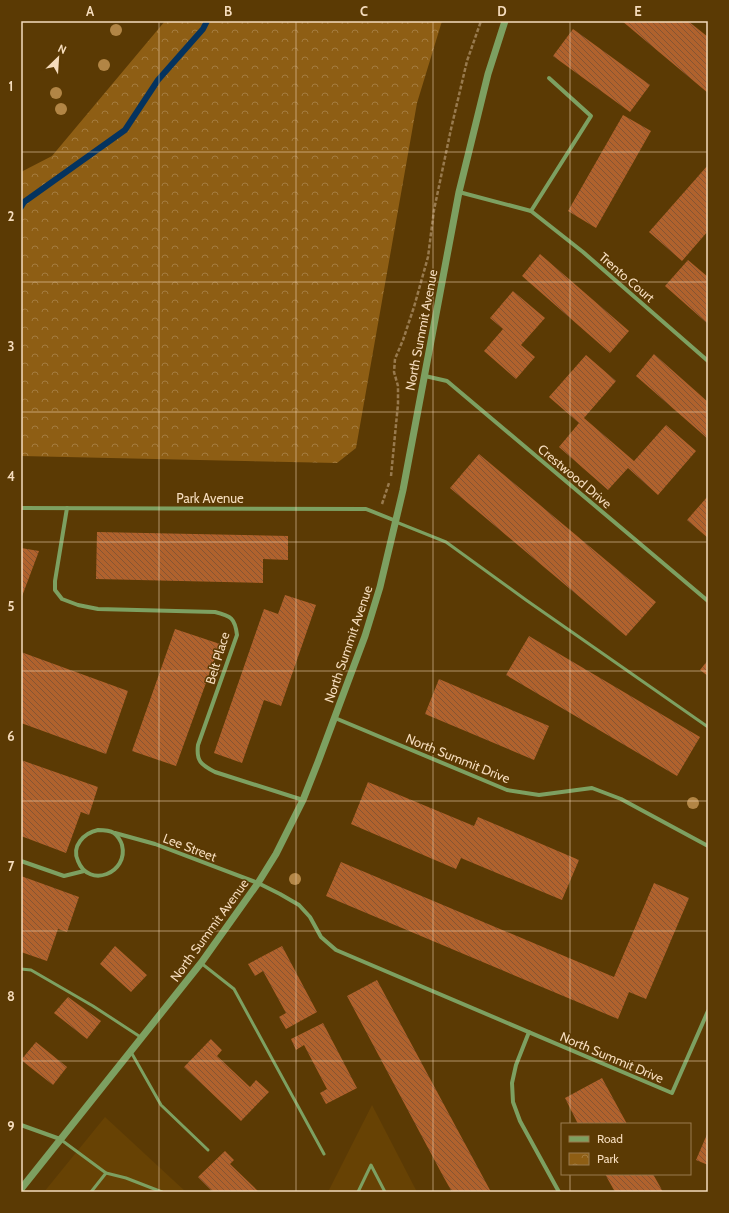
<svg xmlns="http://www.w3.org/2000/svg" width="729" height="1213" font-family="Cabin,sans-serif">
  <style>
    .built { fill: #674204 }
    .park { fill: url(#park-crowns) }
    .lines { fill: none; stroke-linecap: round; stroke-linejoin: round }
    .stream { stroke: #04335f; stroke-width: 6 }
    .building { fill: url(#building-back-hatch) }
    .path { stroke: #987a4e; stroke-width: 2.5; stroke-dasharray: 4 2; stroke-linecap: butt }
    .service { stroke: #7da061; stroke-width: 3 }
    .minor { stroke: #7da061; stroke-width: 4 }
    .tertiary { stroke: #7da061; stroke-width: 7 }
    .tree { fill: #b28545 }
    .grid { fill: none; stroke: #f5dcbd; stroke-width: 1; stroke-opacity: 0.55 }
    .labels { text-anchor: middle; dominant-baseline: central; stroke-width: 3; stroke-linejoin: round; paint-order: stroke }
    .street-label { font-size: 13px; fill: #f5dcbd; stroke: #5b3a04 }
    .neatline { fill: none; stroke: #f5dcbd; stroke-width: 1.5 }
    .grid-label { font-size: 13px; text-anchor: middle; font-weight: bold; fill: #f5dcbd }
  </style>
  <defs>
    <pattern id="park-crowns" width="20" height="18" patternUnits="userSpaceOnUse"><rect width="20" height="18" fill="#8e5e14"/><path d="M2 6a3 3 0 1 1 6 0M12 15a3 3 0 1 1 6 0" fill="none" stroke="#a47c3f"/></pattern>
    <pattern id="building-back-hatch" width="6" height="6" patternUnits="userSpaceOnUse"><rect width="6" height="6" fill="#b0622d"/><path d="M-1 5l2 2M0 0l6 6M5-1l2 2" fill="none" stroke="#875532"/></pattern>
  </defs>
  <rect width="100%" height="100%" fill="#5b3a04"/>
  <g class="built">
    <path d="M372 1105 417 1192H328Z"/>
    <path d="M105 1117 186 1192H44Z"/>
  </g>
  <path class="park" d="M165 21H442L417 103 356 448 337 463 21 456V172L52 156Z"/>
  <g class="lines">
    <path class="stream" d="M21 207 24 202 125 130 158 80 203 29 207 21"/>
  </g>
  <g class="building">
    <path d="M622 21H688L708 37V93Z"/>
    <path d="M573 29 650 85 630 112 553 56Z"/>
    <path d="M623 115 651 131 596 228 568 211Z"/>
    <path d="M708 165V231L682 261 649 232Z"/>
    <path d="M540 254 629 331 610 353 522 276Z"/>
    <path d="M688 260 708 277V324L665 286Z"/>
    <path d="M513 291 545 318 521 345 535 357 516 379 484 351 503 329 490 318Z"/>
    <path d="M654 354 708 402V439L636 376Z"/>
    <path d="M586 355 616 381 584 418 634 461 666 425 696 451 658 495 628 468 608 490 559 447 579 423 549 397Z"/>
    <path d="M479 454 656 602 626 636 450 488Z"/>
    <path d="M708 496V538L687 520Z"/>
    <path d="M97 532 288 536V560L263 559V583L96 579Z"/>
    <path d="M21 548 39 551 21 599Z"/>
    <path d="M285 595 316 605 281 706 264 700 242 763 214 753 264 609 278 614Z"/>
    <path d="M175 629 220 644 176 766 132 751Z"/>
    <path d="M529 636 700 737 677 776 506 675Z"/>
    <path d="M21 652 128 691 106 754 21 723Z"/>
    <path d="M708 660V676L700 670Z"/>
    <path d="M439 679 549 726 534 760 425 714Z"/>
    <path d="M21 760 98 787 89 815 81 812 66 853 21 836Z"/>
    <path d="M368 782 474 826 478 817 579 860 562 900 461 858 456 869 351 824Z"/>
    <path d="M341 862 614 977 654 883 689 898 646 999 629 992 618 1019 326 896Z"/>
    <path d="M21 876 79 897 67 932 58 929 47 961 21 952Z"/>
    <path d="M115 946 147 975 131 992 100 964Z"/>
    <path d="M282 946 317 1012 286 1029 279 1017 286 1013 263 971 255 976 248 964Z"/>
    <path d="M377 980 449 1114 491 1192H452L443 1176 347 996Z"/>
    <path d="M68 997 101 1021 87 1039 54 1013Z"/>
    <path d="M323 1023 357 1088 326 1104 320 1093 327 1089 304 1045 296 1050 291 1039Z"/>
    <path d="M211 1039 222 1050 217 1056 250 1087 256 1080 269 1092 241 1121 184 1067Z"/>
    <path d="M36 1042 67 1067 53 1085 21 1060Z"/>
    <path d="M602 1078 627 1124H578L565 1098Z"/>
    <path d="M708 1132V1165L696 1160Z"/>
    <path d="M225 1151 234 1160 230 1164 259 1192H213L198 1177Z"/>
    <path d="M605 1174H653L663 1192H615Z"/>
  </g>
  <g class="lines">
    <g class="path">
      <path d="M391 476 398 404V386L394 372 395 359 403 340 414 307 428 257 434 210 451 129 467 61 481 21"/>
      <path d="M382 504 389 483"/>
    </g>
    <g class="service">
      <path d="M396 522 446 542 526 600 708 727"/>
      <path d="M201 963 234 989 324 1154"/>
      <path d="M21 969 31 970 93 1006 142 1038"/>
      <path d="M131 1052 161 1105 208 1150"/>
      <path d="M60 1139 106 1173 126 1178 162 1192"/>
      <path d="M91 1192 106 1173"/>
      <path d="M358 1192 371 1165 385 1192"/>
    </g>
    <g class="minor">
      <path d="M459 192 531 211 583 252 708 361"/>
      <path d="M531 211 591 116 549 78"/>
      <path d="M425 376 447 381 708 601"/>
      <path d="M21 508 366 509 396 521"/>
      <path d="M67 508 55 581V590L62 599 78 605 98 609 215 612C231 616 235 618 237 635L198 745C196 761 201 765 215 772L303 800"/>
      <path d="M335 718 507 790 539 795 592 788 621 799 708 846"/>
      <path d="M98 830C103 830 109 830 114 833 117 835 121 841 122 845 129 873 89 889 78 861 71 846 84 833 98 830Z"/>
      <path d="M115 833 155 844 258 883 280 894 299 905 310 917 321 937 336 950 672 1093 708 1011"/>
      <path d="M21 861 64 876 84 871"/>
      <path d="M529 1032 516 1065 512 1083 513 1102 520 1121 559 1192"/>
      <path d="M21 1125 60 1139"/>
    </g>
    <path class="tertiary" d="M21 1189 201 963 258 883 276 854 303 800 318 762 365 636 380 587 403 490 459 192 488 74 505 21"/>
  </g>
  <g class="tree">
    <circle cx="116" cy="30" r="6"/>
    <circle cx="104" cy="65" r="6"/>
    <circle cx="56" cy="93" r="6"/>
    <circle cx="61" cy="109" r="6"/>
    <circle cx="693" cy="803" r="6"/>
    <circle cx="295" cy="879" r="6"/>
  </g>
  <path class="grid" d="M159 21V1192M296 21V1192M433 21V1192M570 21V1124M21 152H708M21 282H708M21 412H708M21 542H708M21 671H708M21 801H708M21 931H708M21 1061H708M570 1174V1192"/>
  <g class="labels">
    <g class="street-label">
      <text transform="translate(627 277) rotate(41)">Trento Court</text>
      <text transform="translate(421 330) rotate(-79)">North Summit Avenue</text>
      <text transform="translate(575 476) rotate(40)">Crestwood Drive</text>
      <text x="210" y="498">Park Avenue</text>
      <text transform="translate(348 644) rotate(-71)">North Summit Avenue</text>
      <text transform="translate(217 658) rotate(-73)">Belt Place</text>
      <text transform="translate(458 758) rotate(22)">North Summit Drive</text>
      <text transform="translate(190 847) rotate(21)">Lee Street</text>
      <text transform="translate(209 930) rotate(-54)">North Summit Avenue</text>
      <text transform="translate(612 1057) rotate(23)">North Summit Drive</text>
    </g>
  </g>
  <rect width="729" height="1213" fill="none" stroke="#5b3a04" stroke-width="44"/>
  <rect x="561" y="1123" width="130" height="52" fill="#5b3a04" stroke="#997b4e"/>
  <rect x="569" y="1136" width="20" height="6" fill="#7da061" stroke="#997b4e"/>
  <text x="597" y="1143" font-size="12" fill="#f5dcbd">Road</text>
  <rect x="569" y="1153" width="20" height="12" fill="url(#park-crowns)" stroke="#997b4e"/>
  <text x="597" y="1163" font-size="12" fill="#f5dcbd">Park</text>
  <g transform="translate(58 58) rotate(25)" stroke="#5b3a04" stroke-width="3" paint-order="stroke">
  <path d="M0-3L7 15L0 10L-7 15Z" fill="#f5dcbd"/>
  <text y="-6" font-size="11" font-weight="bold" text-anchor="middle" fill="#f5dcbd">N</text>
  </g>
  <rect x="22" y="22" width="685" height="1169" class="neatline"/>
  <g class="grid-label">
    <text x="90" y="16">A</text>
    <text x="228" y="16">B</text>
    <text x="364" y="16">C</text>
    <text x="502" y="16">D</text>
    <text x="638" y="16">E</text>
    <text x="11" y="91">1</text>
    <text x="11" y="221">2</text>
    <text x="11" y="351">3</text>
    <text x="11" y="481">4</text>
    <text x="11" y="611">5</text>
    <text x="11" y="741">6</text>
    <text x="11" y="871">7</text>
    <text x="11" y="1001">8</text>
    <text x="11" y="1131">9</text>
  </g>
</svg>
